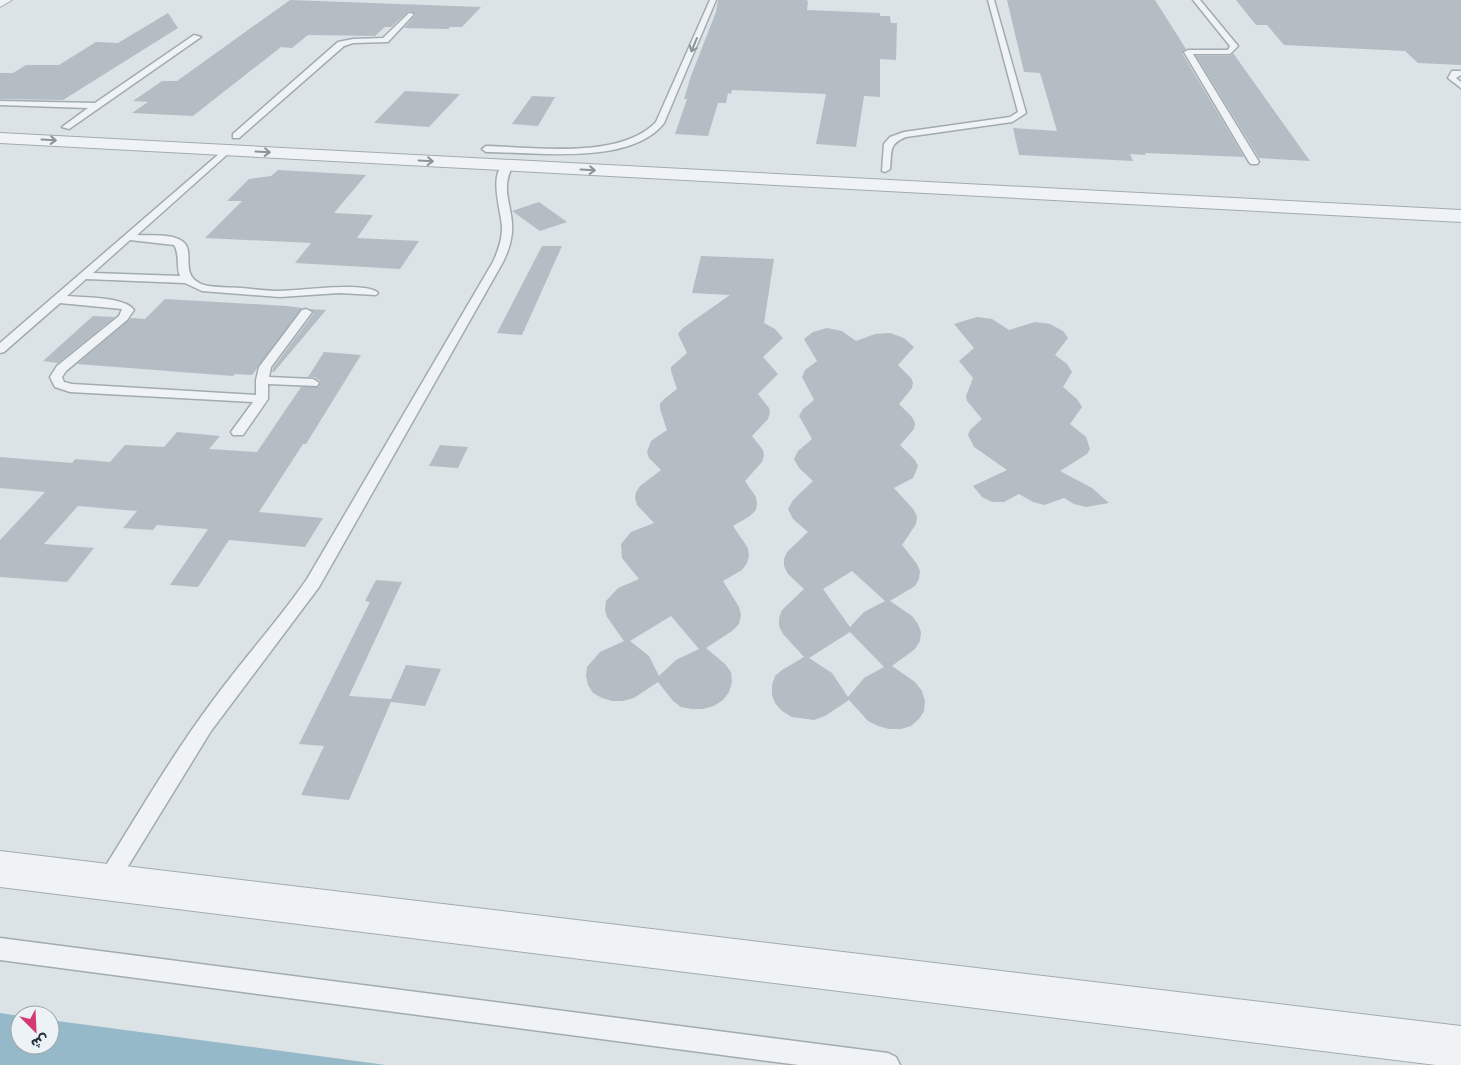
<svg xmlns="http://www.w3.org/2000/svg" width="1461" height="1065" font-family="Rubik,'Noto Sans Arabic',sans-serif">
  <style>
    .water { fill: #95b9c9 }
    .building { fill: #b4bdc4; fill-rule: evenodd }
    .lines { fill: none; stroke-linecap: round; stroke-linejoin: round }
    .service-casing { stroke: #a2abb1; stroke-width: 3 }
    .minor-casing { stroke: #a2abb1; stroke-width: 2 }
    .tertiary-casing { stroke: #a2abb1; stroke-width: 2 }
    .service { fill: #eff3f5; fill-rule: evenodd }
    .minor { fill: #eff3f5; fill-rule: evenodd }
    .tertiary { fill: #eff3f5; fill-rule: evenodd }
    .oneway { stroke: #8a949a }
  </style>
  <rect width="100%" height="100%" fill="#dce3e7"/>
  <path class="water" d="M0 1013 20 1016V1045H50V1020L386 1065H0Z"/>
  <g class="building">
    <path d="M290 0 481 7 462 27H450L448 29 404 28 416 14 409 11 391 27H385L375 36 308 35 292 48 281 47 193 116 132 113 148 102 133 101 162 81H177Z"/>
    <path d="M718 0H806L808 1 807 10 880 13V16H890L891 23H897L896 60 880 59V97L864 96 856 147 816 144 826 94 732 90 731 94 728 93 726 103H718L708 136 675 134 687 99H684L691 76 716 12Z"/>
    <path d="M1007 0H1155L1186 49 1182 53 1244 157 1145 153 1146 155 1130 154 1133 161 1019 155 1013 128 1057 131 1040 73 1024 72Z"/>
    <path d="M1236 0H1461V65L1418 63 1405 51 1284 45 1267 25H1256Z"/>
    <path d="M168 13 178 28 63 100 0 99V73H13L26 65H59L96 42 118 43Z"/>
    <path d="M1233 53 1310 161 1259 158 1196 56H1230Z"/>
    <path d="M405 91 460 94 429 127 374 123Z"/>
    <path d="M532 96 555 97 538 126 512 124Z"/>
    <path d="M278 170 366 175 334 213 373 215 357 238 419 241 400 269 295 263 311 243 205 238 242 201H227L249 179 271 176Z"/>
    <path d="M539 202 567 222 540 231 512 211Z"/>
    <path d="M542 246H562L522 335 497 333Z"/>
    <path d="M701 256 774 259 764 323 775 329 783 338 763 357 778 374 758 394 769 408 770 413 768 419 752 436 763 450 764 456 762 462 745 481 756 497 757 503 756 510 750 516 733 526 748 548 749 556 747 563 742 570 723 581 739 607 741 615 739 624 732 631 706 648 725 664 731 672 732 682 729 692 723 700 714 706 703 709H692L681 707 673 701 658 682 634 698 623 701H612L602 698 593 693 588 685 586 676 587 667 600 652 624 641 607 617 605 610 606 601 618 588 639 579 622 558 621 544 631 532 654 523 637 505 635 498 636 492 640 486 661 470 649 458 647 452 651 441 667 430 660 409V404L664 399 677 389 671 371V367L687 353 678 334 683 328 730 295 692 293ZM671 616 699 649 676 660 659 676 649 656 630 641Z"/>
    <path d="M165 299 287 306 302 308 252 375 235 374 233 376 77 364 131 318 145 319Z"/>
    <path d="M309 309 326 310 274 372H272L273 368 314 313Z"/>
    <path d="M93 316 115 317 58 363 43 361Z"/>
    <path d="M977 317 992 319 1009 330 1035 322 1050 324 1063 331 1068 338 1055 355 1067 364 1072 372 1063 387 1077 399 1082 407 1070 424 1086 437 1090 449 1087 454 1060 471 1092 488 1109 503 1086 507 1074 504 1064 498 1044 505 1033 502 1019 494 1004 502H992L982 497 973 486 1007 470 974 447 968 435 970 430 982 419 967 401 966 396 973 378 959 361 974 348 954 324Z"/>
    <path d="M827 328 842 331 856 341 875 334 890 333 904 338 914 347 898 365 911 378 913 383 912 388 899 404 912 417 915 423 914 429 900 445 915 460 918 466 913 478 894 488 914 510 917 517 916 524 902 545 917 564 920 571 919 579 915 586 890 601 912 616 918 624 921 632 920 641 915 649 892 666 915 682 922 691 925 701 924 711 919 719 911 726 901 729H889L878 726 868 721 849 700 825 716 814 720 792 717 782 711 775 703 772 695V685L775 676 782 670 804 657 783 634 779 626V618L782 610 804 589 788 574 784 566V559L787 552 808 532 793 519 788 509 793 500 813 481 799 468 794 459 798 451 812 439 799 416 803 409 814 400 802 377 805 370 817 361 804 339 813 332ZM852 571 885 601 864 612 850 627 823 589ZM850 632 884 667 864 678 848 697 832 673 809 658Z"/>
    <path d="M324 352 361 355 306 444H303L259 512 323 518 305 547 229 540 198 587 170 585 208 529 157 525 153 530 123 528 137 511 78 506 44 544 94 548 67 582 0 577V540L45 492 0 488V457L72 463 75 459 110 462 125 445 164 447 177 432 220 436 209 449 257 452 301 387H319L320 381 314 377H308Z"/>
    <path d="M440 445 468 447 458 468 429 466Z"/>
    <path d="M376 580 402 582 349 696 391 699 406 665 441 669 425 706 391 702 349 800 301 795 324 746 299 744 370 602 365 601Z"/>
  </g>
  <g class="lines">
    <g class="service-casing">
      <g id="service">
        <path d="M710 0H716L664 123C631 166 535 152 486 152L482 149 486 146C534 147 620 160 656 122Z"/>
        <path d="M988 0H994L1026 113 1012 122 906 137C888 144 892 152 890 169L885 172 882 171 884 144 890 137 904 132 1010 117 1018 112Z"/>
        <path d="M1193 0H1200L1238 46 1230 54H1193L1259 162 1257 164H1251L1249 162 1184 52 1188 50H1228L1230 46Z"/>
        <path d="M409 13 414 14 388 42 353 43 344 46 239 138H233V134L338 42 353 39 383 38Z"/>
        <path d="M194 35 201 37 69 129 62 127 88 108 0 105V101L95 103Z"/>
        <path d="M1452 71H1461V75L1456 78 1461 82V88L1448 78Z"/>
        <path d="M227 147 232 150 230 152 137 235C149 236 171 233 182 241 197 251 177 276 204 285 215 288 230 287 242 288 254 289 267 291 280 291 299 291 366 281 378 293L376 295 339 293 280 297 202 291 185 283 86 279 67 296C83 298 124 296 134 310L127 320 66 371 62 377 64 382 72 384 256 395V380L259 367 302 310 306 309 312 312 271 367 269 377 313 379 319 383 317 386 268 384V399L243 435H233L231 432 253 402 70 392 55 387 50 377 57 366 119 316 122 309 60 303 4 352 0 353V343ZM130 240 174 245C180 254 176 267 180 276L93 273Z"/>
        <path d="M508 162 513 165C501 188 510 200 512 223 513 237 509 250 503 262L319 587 211 731 114 889 107 892 100 889 97 882 100 875C137 816 172 755 214 699 244 658 278 621 307 579L493 262C498 251 502 240 502 228 502 212 486 170 508 162Z"/>
        <path d="M0 938 888 1053 896 1057 900 1065H799L0 960Z"/>
      </g>
    </g>
    <g class="minor-casing">
      <path id="minor" d="M0 0H12L0 7Z"/>
    </g>
    <g class="tertiary-casing">
      <g id="tertiary">
        <path d="M0 133 1461 210V222L0 143Z"/>
        <path d="M0 851 1461 1026V1065H1436L0 887Z"/>
      </g>
    </g>
    <use href="#service" class="service"/>
    <use href="#minor" class="minor"/>
    <use href="#tertiary" class="tertiary"/>
  </g>
  <defs><path id="oneway-shaft" d="M-6 0H5M1.5-3L5.5 0L1.5 3" fill="none" stroke-width="1.6" stroke-linecap="round" stroke-linejoin="round" transform="scale(1.25)"/></defs>
  <g class="oneway">
    <use href="#oneway-shaft" transform="translate(694 45) rotate(113)"/>
    <use href="#oneway-shaft" transform="translate(49 140) rotate(3)"/>
    <use href="#oneway-shaft" transform="translate(263 152) rotate(3)"/>
    <use href="#oneway-shaft" transform="translate(426 161) rotate(3)"/>
    <use href="#oneway-shaft" transform="translate(588 170) rotate(3)"/>
  </g>
  <g transform="translate(35 1030) rotate(156)"><circle r="24" fill="#ecf2f5" stroke="#9da6ac"/>
  <path d="M0-4L9 19L0 12L-9 19Z" fill="#d33a71"/>
  <text y="-8" font-size="14" font-weight="bold" text-anchor="middle" fill="#26343e">ش</text>
  </g>
</svg>
